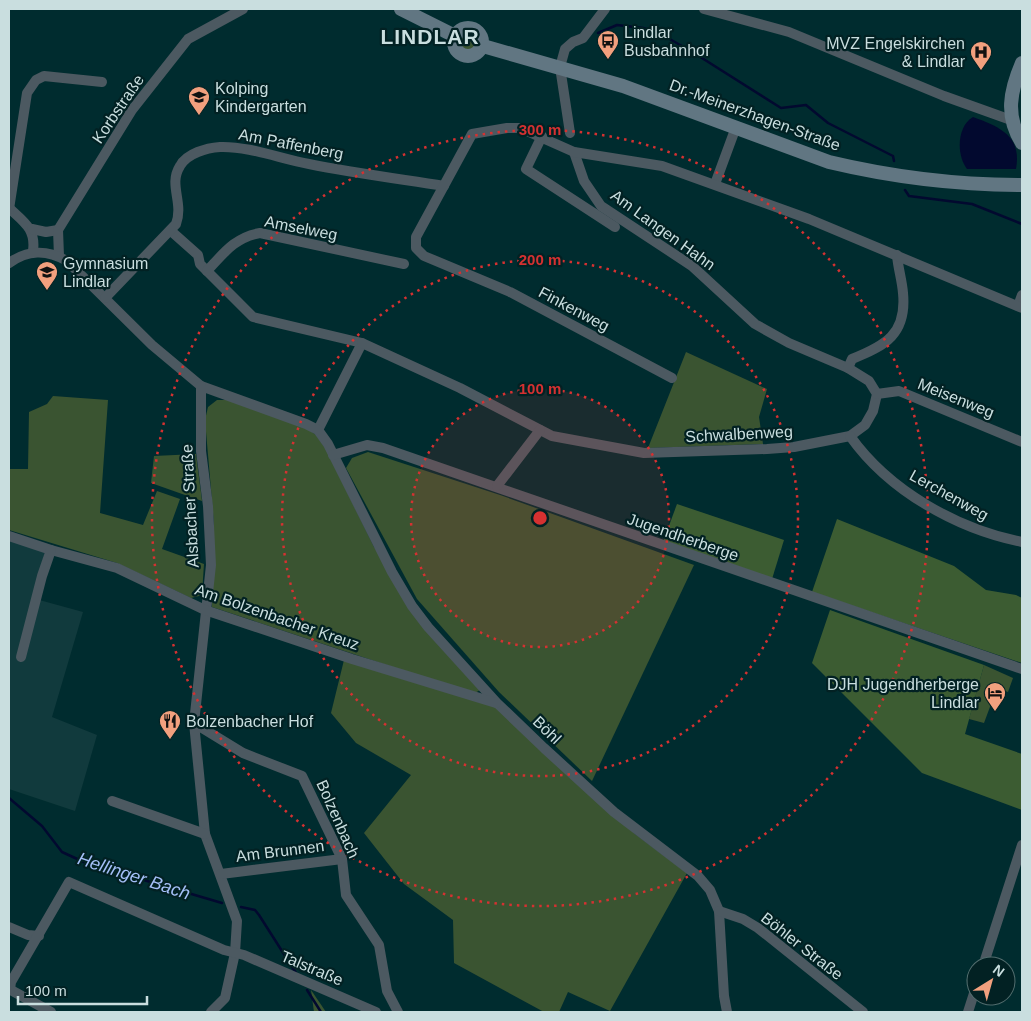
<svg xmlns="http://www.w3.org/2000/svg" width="1031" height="1021" font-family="Arial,sans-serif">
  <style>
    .built { fill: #113a3d }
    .green { fill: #3a5431 }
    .forest { fill: #3c5c32 }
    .water { fill: #02092f }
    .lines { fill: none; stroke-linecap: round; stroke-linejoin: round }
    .stream { stroke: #02092f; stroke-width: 2.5 }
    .street { stroke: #4c5961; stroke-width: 10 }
    .secondary { stroke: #617682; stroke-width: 14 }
    .ring { fill: none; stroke: #d53131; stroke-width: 2.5; stroke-dasharray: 2.5 5 }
    .labels { text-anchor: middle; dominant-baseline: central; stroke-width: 4.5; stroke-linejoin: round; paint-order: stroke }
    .poi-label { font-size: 16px; fill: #c9dedf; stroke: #022123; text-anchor: start }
    .street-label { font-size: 16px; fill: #c9dedf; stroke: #022123 }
    .water-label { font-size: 18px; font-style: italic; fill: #a4bff7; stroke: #022123 }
    .district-label { font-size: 21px; font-weight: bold; letter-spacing: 1px; fill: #c9dedf; stroke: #022123 }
    .centre { fill: #d53131; stroke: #022123; stroke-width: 2.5 }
    .ring-label { font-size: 15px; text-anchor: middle; font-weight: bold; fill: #d53131; stroke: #022123; stroke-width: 4.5; stroke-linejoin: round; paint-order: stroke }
  </style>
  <rect width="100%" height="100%" fill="#002c2f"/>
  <path class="built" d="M9 540 45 552 32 598 83 612 52 717 97 735 75 811 9 789Z"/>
  <g class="green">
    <circle cx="469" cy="42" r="8"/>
    <path d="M686 352 767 389 759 417 763 444 648 448Z"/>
    <path d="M53 396 108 400 100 513 143 525 157 491 180 499 162 549 204 564 202 593 199 596 191 598 117 563 9 530V469H28L29 412 47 404Z"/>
    <path d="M217 400H228L305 427 316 435 326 449 374 547 480 690 475 693 441 683 212 607 214 524 205 420 208 407Z"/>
    <path d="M368 452 500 495 694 565 592 781 499 692 417 599 346 468 352 458Z"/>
    <path d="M196 454 202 501 151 483 154 456Z"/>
    <path d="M344 660 493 705 635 834 687 873 610 1011 568 992 559 1012H544L454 963 453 920 404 884 364 833 411 775 356 743 331 713Z"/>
    <path d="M984 665 1013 678 1008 692 997 688 984 723 969 719Z"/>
    <path d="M311 990 326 1012H314Z"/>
  </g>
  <g class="forest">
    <path d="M677 504 784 540 772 579 663 542Z"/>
    <path d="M837 519 954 566 986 590 1016 595 1022 598V663L812 592Z"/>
    <path d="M830 610 984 665 965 734 1022 754V810L922 773 812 663Z"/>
  </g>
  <path class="water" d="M973 117C1000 127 1022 136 1016 169H967C956 155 957 126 973 117Z"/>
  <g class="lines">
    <g class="stream">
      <path d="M598 33 617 25 643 28 661 34 694 53 781 108 806 105 828 123 893 156 894 161"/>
      <path d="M905 190 909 196 972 204 1022 224"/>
      <path d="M9 798 42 826 62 852 86 863 222 903"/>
      <path d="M241 907 255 910 259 915 296 973"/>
      <path d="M307 990 321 1012"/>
    </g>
    <g class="street">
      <path d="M704 9 789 32 944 96 1011 120"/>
      <path d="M570 133 560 67 565 49 573 42 583 38 605 9"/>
      <path d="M542 136 526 169 615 227"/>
      <path d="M715 184 736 127"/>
      <path d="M9 208C24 222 36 229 33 251"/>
      <path d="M9 209 27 93 36 80 44 76 102 82"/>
      <path d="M32 229 46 232 58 230"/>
      <path d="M171 231 198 255 200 264 253 317 362 343 318 430"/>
      <path d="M59 256 58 230 132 110 188 39 243 9"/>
      <path d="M9 263C28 250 46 249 67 261L152 345 201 386 306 424 318 430 328 444 392 572 412 606 428 627 497 703 544 748 614 812 698 876 710 890 719 911 724 996 727 1012"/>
      <path d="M207 271C223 254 235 237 260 233L404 264"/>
      <path d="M105 298 176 224C184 202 168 185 180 166 187 153 207 148 220 147 249 146 281 159 309 164 354 173 400 179 444 186"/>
      <path d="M1018 306 1022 295"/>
      <path d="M362 343 460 388 552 436 644 453 767 449 794 447 850 436 865 425 873 411 877 394 869 381 848 368 789 343 755 324 692 266 601 206 584 181 574 152"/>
      <path d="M848 368 852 359C885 346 907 334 903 293 902 280 898 268 897 255"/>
      <path d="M672 378 510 292 424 256 416 248V237L472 134 507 128H520L574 152 662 166 809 219 1022 308"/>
      <path d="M201 386V451L208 506 211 565 194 723 205 834 237 921 235 953 225 998 211 1012"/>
      <path d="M877 394 899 391 1022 442"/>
      <path d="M850 436C889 491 957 529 1022 542"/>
      <path d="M333 455 367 445 383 448 1022 669"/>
      <path d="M497 486 540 430"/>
      <path d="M9 536 51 550 117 568 205 610 352 659 496 703"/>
      <path d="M21 657 42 576 51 550"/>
      <path d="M194 723 243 753 302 776 342 859 346 895 379 945 387 991 398 1012"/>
      <path d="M112 801 205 834"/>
      <path d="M221 874 342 859"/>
      <path d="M719 911 743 919 758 928 863 1012"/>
      <path d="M9 927 28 935 39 936"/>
      <path d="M983 966 1022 845"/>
      <path d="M9 989 51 1012"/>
      <path d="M10 989 11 982 69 882 224 950 244 955 376 1012"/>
      <path d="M968 1012 976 987"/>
    </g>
    <g class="secondary">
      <path d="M401 9 455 36"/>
      <circle cx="468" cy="42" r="14"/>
      <path d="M483 46 623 86 829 162C892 177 958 185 1022 185"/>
      <path d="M1022 63C1010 91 1005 116 1022 143"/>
    </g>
  </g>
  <circle cx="540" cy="518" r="129" fill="#d53131" fill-opacity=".12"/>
  <g class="ring">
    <circle cx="540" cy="518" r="129"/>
    <circle cx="540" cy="518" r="258"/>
    <circle cx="540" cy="518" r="388"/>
  </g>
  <defs>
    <g id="bus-pin" transform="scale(1.125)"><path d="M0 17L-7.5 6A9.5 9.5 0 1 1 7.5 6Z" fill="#f2a07e" stroke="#022123"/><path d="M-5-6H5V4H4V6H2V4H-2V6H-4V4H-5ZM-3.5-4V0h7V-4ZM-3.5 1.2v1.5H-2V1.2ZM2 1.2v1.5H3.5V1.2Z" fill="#111"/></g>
    <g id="hospital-pin" transform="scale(1.125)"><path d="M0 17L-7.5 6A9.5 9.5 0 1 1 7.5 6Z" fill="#f2a07e" stroke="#022123"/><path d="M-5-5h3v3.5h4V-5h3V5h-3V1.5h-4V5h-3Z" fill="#111"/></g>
    <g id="school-pin" transform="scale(1.125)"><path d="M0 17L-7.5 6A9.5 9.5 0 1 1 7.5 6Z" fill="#f2a07e" stroke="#022123"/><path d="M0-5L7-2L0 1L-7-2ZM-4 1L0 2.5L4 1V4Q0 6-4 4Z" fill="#111"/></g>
    <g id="hotel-pin" transform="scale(1.125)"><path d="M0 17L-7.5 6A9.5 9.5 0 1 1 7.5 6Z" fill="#f2a07e" stroke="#022123"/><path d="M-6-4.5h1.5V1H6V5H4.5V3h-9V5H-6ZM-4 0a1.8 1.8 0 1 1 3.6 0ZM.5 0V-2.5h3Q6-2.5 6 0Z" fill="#111"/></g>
    <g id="restaurant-pin" transform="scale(1.125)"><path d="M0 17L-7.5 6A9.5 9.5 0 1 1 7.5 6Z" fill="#f2a07e" stroke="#022123"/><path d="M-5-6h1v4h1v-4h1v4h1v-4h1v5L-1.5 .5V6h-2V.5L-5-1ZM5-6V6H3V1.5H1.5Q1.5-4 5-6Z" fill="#111"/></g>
  </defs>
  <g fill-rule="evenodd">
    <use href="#bus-pin" x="608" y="41"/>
    <use href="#hospital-pin" x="981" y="52"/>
    <use href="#school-pin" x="199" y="97"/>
    <use href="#school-pin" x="47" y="272"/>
    <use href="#hotel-pin" x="995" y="693"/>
    <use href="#restaurant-pin" x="170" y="721"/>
  </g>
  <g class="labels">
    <g class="poi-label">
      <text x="624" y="32">Lindlar<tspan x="624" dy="18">Busbahnhof</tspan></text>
      <text x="965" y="43" text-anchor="end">MVZ Engelskirchen<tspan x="965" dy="18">&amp; Lindlar</tspan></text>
      <text x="215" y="88">Kolping<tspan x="215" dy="18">Kindergarten</tspan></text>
      <text x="63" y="263">Gymnasium<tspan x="63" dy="18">Lindlar</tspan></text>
      <text x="979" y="684" text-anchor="end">DJH Jugendherberge<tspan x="979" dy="18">Lindlar</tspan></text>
      <text x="186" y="721">Bolzenbacher Hof</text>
    </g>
    <g class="street-label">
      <text transform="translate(118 109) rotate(-56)">Korbstraße</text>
      <text transform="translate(755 115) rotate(20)">Dr.-Meinerzhagen-Straße</text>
      <text transform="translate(291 144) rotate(11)">Am Paffenberg</text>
      <text transform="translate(301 228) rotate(11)">Amselweg</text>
      <text transform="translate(663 230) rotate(36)">Am Langen Hahn</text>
      <text transform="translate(574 309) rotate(28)">Finkenweg</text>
      <text transform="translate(956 398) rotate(22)">Meisenweg</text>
      <text transform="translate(739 434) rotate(-3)">Schwalbenweg</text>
      <text transform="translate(949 495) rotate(29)">Lerchenweg</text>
      <text transform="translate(190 506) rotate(-93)">Alsbacher Straße</text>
      <text transform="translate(683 537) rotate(19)">Jugendherberge</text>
      <text transform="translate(277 617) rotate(19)">Am Bolzenbacher Kreuz</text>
      <text transform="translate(547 730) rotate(44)">Böhl</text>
      <text transform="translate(338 819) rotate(66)">Bolzenbach</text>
      <text transform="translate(280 851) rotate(-7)">Am Brunnen</text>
      <text transform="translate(802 946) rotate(38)">Böhler Straße</text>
      <text transform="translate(312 968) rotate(23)">Talstraße</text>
    </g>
    <g class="water-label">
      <text transform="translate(134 876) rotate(18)">Hellinger Bach</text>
    </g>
    <g class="district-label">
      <text x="430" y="36">LINDLAR</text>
    </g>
  </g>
  <circle cx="540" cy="518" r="8" class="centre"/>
  <g class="ring-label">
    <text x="540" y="135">300 m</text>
    <text x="540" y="265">200 m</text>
    <text x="540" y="394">100 m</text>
  </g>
  <rect width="1031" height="1021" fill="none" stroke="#c9dedf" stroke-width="20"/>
  <g transform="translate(991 981) rotate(37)"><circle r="24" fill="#022123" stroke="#526d6e"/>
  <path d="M0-4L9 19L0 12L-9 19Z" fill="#f2a07e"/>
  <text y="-8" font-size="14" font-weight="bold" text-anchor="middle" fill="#c9dedf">N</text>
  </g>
  <path d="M18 996v8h129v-8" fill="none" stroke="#c9dedf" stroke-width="2.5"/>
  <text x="25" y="996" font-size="15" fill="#c9dedf" stroke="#022123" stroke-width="4" paint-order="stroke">100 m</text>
</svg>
